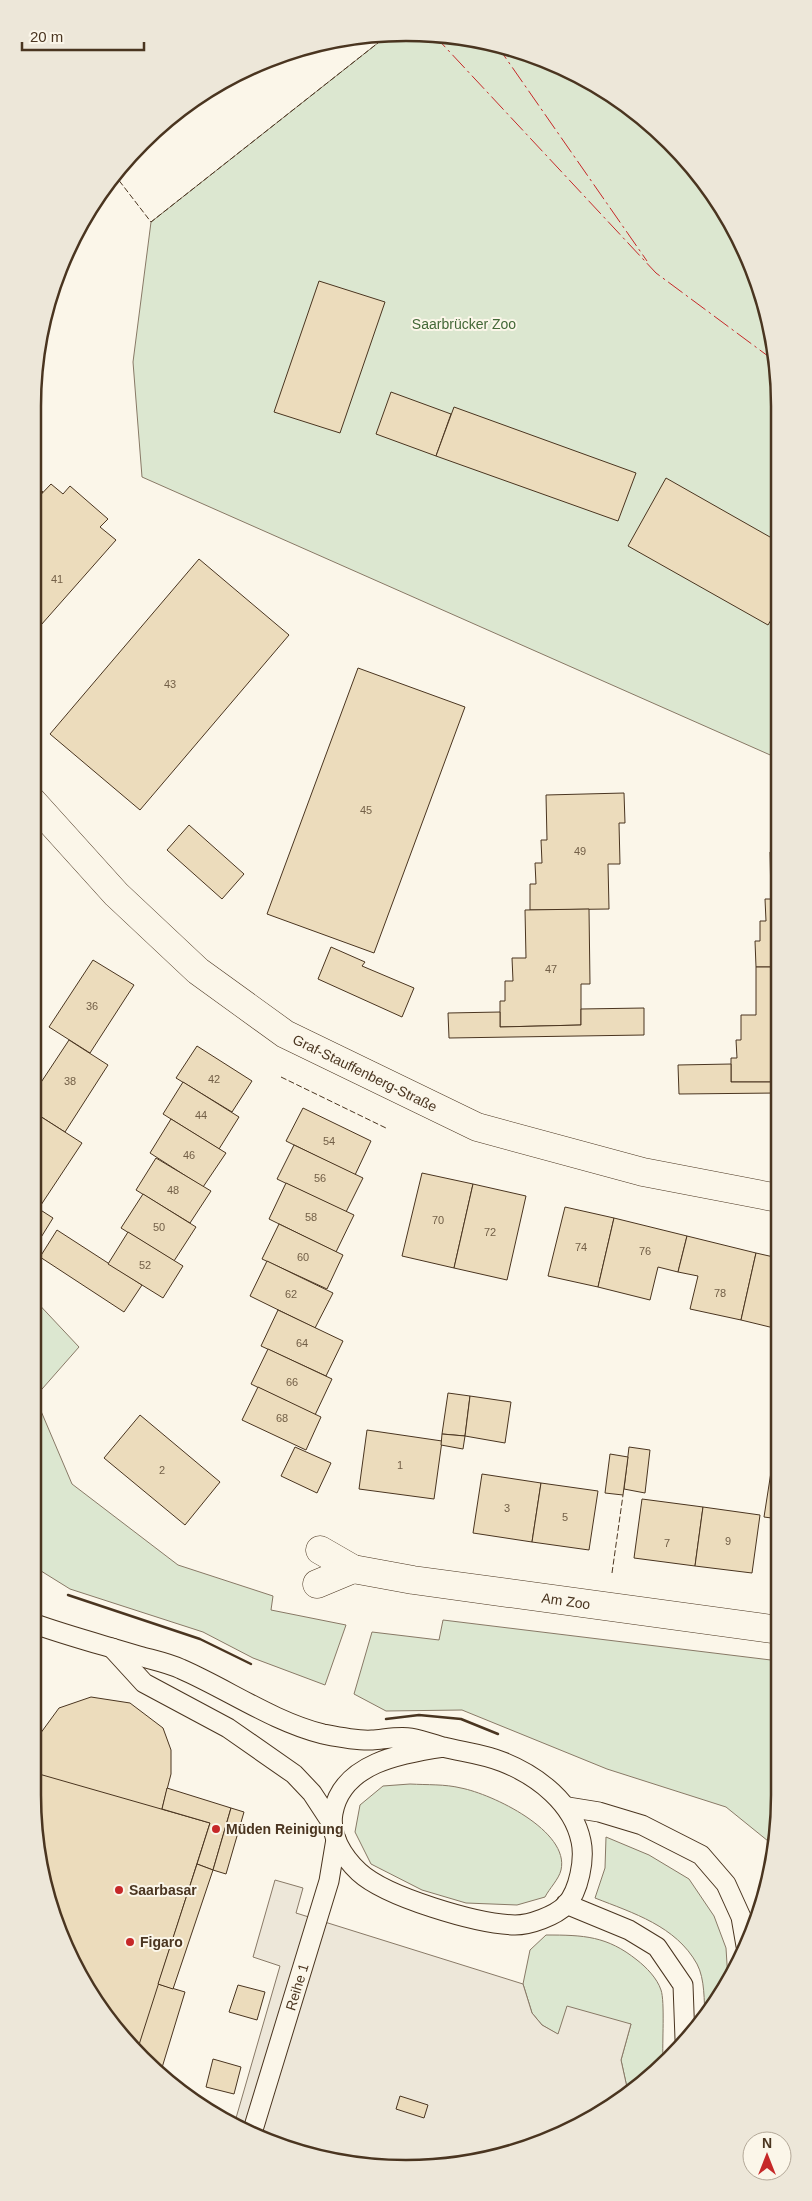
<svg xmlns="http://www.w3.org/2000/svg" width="812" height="2201" font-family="Helvetica,sans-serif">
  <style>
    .green { fill: #dce7d0; stroke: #887966 }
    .parking { fill: #ede7d9; stroke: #887966 }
    .building { fill: #ecdcbc; stroke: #4a3520 }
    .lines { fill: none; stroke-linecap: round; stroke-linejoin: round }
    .service-casing { stroke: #4a3520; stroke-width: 21 }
    .minor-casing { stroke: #4a3520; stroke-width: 29 }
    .service { stroke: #fbf6e9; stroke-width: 19 }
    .minor { stroke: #fbf6e9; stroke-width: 28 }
    .fence { stroke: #4a3520; stroke-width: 1; stroke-dasharray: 6 2.5; stroke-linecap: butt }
    .wall { stroke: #4a3520; stroke-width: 2.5 }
    .power { stroke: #c62828; stroke-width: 1; stroke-dasharray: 18 4 2.5 4; stroke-linecap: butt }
    .poi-dot { fill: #c62828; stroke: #fbf6e9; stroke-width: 2 }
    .labels { text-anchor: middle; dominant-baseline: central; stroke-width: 4; stroke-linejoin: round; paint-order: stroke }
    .number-label { font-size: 11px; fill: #725f47 }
    .park-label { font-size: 14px; fill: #436837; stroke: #fbf6e9 }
    .street-label { font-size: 14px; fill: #4a3520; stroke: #fbf6e9 }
    .poi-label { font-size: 14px; font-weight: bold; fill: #4a3520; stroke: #fbf6e9; text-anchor: start }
    .rim { fill: none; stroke: #4a3520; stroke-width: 2.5 }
  </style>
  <rect width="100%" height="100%" fill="#fbf6e9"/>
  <g class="green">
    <path d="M431 33 503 45 613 95 687 160 741 241 776 357 777 758 142 477 133 362 151 222 388 35Z"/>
    <path d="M32 1297 79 1347 35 1397 72 1484 178 1565 273 1596 271 1610 346 1625 325 1685 253 1658 203 1632 70 1589 33 1566Z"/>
    <path d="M443 1620 779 1661V1795L772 1851 768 1841 726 1807 607 1769 462 1710 386 1711 354 1694 372 1632 439 1640Z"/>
    <path d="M410 1784C427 1785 445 1784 461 1788 492 1794 570 1831 561 1870 559 1879 549 1889 545 1897L517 1905 466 1903 422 1890 371 1864 355 1832 360 1805 383 1786Z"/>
    <path d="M606 1837 649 1855 689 1879 714 1916 726 1948 728 1980 705 2018C704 2001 705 1979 697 1964 676 1926 633 1913 595 1898L605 1868Z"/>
    <path d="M546 1935C584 1935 607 1936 637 1960 646 1967 657 1978 661 1990 665 2001 662 2045 663 2059L628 2092 621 2060 631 2024 559 2035 542 2025 532 2013 523 1984 530 1950Z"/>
  </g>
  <path class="parking" d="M275 1880 303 1888 296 1913 523 1984 532 2013 542 2025 558 2034 567 2006 631 2024 621 2060 628 2092 613 2106 549 2140 479 2161 357 2165 286 2149 234 2125 280 1966 253 1957Z"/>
  <g class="building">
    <path d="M319 281 385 302 340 433 274 412Z"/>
    <path d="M391 392 451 414 436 456 376 434Z"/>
    <path d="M454 407 636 473 618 521 436 456Z"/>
    <path d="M666 478 777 541V610L768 625 628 546Z"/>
    <path d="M32 483 43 492 32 504Z"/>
    <path d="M51 484 63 494 70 486 108 519 100 527 116 540 41 625 32 618V504Z"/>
    <path d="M199 559 289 635 140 810 50 734Z"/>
    <path d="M358 668 465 707 374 953 267 914Z"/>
    <path d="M624 793 625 823H619L620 864H608L609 909 530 910V884H536L535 863H542L541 840H547L546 795Z"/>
    <path d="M189 825 244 874 222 899 167 850Z"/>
    <path d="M770 852H777L778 967H756L755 941H760V921H766L765 899H771Z"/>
    <path d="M589 909 590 984H581V1025L500 1027V1001H505V981H513L512 958H526L525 910Z"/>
    <path d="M331 947 365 962 362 966 414 988 402 1017 318 979Z"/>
    <path d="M93 960 134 985 90 1053 49 1027Z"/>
    <path d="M756 967H778V1082H731V1058H737L736 1040H741V1015H756Z"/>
    <path d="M644 1008V1035L449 1038 448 1013 500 1012V1027L581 1025V1009Z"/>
    <path d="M69 1040 108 1065 65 1132 32 1111V1096Z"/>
    <path d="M197 1046 252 1081 232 1112 176 1078Z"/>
    <path d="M731 1064V1082H778V1093L679 1094 678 1065Z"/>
    <path d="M183 1082 239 1117 219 1149 163 1114Z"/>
    <path d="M303 1108 371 1141 355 1175 286 1141Z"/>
    <path d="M32 1111 82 1143 33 1217 32 1216Z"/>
    <path d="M171 1119 226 1153 203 1187 150 1153Z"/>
    <path d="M294 1145 363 1178 346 1212 277 1179Z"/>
    <path d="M156 1158 211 1191 190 1223 136 1190Z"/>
    <path d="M422 1173 473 1184 454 1268 402 1256Z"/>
    <path d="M286 1183 354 1215 336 1252 269 1219Z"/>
    <path d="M473 1184 526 1196 507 1280 454 1268Z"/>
    <path d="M143 1194 196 1227 174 1261 121 1228Z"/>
    <path d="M565 1207 614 1218 598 1287 548 1276Z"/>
    <path d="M39 1209 53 1218 35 1247 32 1245V1216Z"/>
    <path d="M614 1218 687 1236 678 1272 658 1267 650 1300 598 1287Z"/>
    <path d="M279 1224 343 1255 327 1289 262 1259Z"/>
    <path d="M57 1230 142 1285 124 1312 40 1257Z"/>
    <path d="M128 1232 183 1266 163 1298 108 1264Z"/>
    <path d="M687 1236 756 1253 741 1320 690 1309 698 1276 678 1272Z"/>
    <path d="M756 1253 778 1258V1329L741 1320Z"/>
    <path d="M267 1261 333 1293 315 1328 250 1296Z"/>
    <path d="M278 1310 343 1341 326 1376 261 1346Z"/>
    <path d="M268 1349 332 1379 315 1415 251 1384Z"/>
    <path d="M258 1387 321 1417 306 1450 242 1420Z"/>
    <path d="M448 1393 470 1396 465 1436 442 1434Z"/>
    <path d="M470 1396 511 1402 505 1443 465 1436Z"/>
    <path d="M140 1415 220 1482 185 1525 104 1458Z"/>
    <path d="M367 1430 442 1441 434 1499 359 1489Z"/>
    <path d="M442 1434 465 1436 463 1449 441 1445Z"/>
    <path d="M295 1447 331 1463 317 1493 281 1476Z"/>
    <path d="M629 1447 650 1450 645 1493 624 1489Z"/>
    <path d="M610 1454 628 1457 623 1495 605 1493Z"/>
    <path d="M771 1472 779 1473V1519L764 1517Z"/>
    <path d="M482 1474 541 1483 532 1542 473 1533Z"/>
    <path d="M541 1483 598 1491 589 1550 532 1542Z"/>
    <path d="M642 1499 703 1507 695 1566 634 1558Z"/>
    <path d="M703 1507 760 1515 752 1573 695 1566Z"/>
    <path d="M91 1697 130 1703 163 1728 171 1750V1774L162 1809 210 1823 158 1984 185 1992 161 2071 125 2041 82 1981 52 1915 32 1795V1760L40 1734 59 1708Z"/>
    <path d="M32 1772 210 1823 137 2051 125 2041 82 1981 52 1915 32 1795Z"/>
    <path d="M167 1788 231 1808 213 1870 197 1864 210 1823 162 1809Z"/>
    <path d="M231 1808 244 1812 226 1874 213 1870Z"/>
    <path d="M197 1864 213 1870 173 1989 158 1984Z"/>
    <path d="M238 1985 265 1992 257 2020 229 2012Z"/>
    <path d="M213 2059 241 2067 234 2094 206 2087Z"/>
    <path d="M400 2096 428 2105 424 2118 396 2109Z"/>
  </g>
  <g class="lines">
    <g class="service-casing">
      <g id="service">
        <path d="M32 1623C68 1636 103 1645 139 1656 153 1660 168 1663 181 1669 227 1689 274 1722 323 1734 338 1737 357 1741 372 1740 385 1739 399 1736 411 1738 422 1740 433 1744 443 1747 463 1752 484 1754 503 1762 538 1776 573 1803 581 1841 585 1859 579 1891 566 1905 555 1916 530 1925 515 1925 477 1924 386 1897 359 1872 343 1857 329 1835 333 1813 342 1763 402 1753 444 1747"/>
        <path d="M112 1648 144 1683 228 1728 294 1774 312 1793 331 1822"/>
        <path d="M568 1807 599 1812 642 1825 701 1855 726 1884 741 1917 746 1946"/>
        <path d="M566 1904 629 1930 657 1947 683 1985 685 2039"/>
        <path d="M252 2133 329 1881 336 1839"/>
      </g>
    </g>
    <g class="minor-casing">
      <g id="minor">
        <path d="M32 801 116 894 198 971 285 1034 477 1127 643 1172 778 1198"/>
        <path d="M320 1550 353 1569 413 1580 779 1630"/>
        <path d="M317 1584 353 1569"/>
      </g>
    </g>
    <use href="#service" class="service"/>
    <use href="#minor" class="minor"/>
    <g class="fence">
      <path d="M114 174 151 222 388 35"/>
      <path d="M281 1077 388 1129"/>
      <path d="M612 1573 623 1495"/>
    </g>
    <g class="wall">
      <path d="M68 1595 200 1639 251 1664"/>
      <path d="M386 1719 419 1715 461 1719 498 1734"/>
    </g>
    <g class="power">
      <path d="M433 34 656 273 776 362"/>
      <path d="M496 44 647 261"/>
    </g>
  </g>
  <g class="poi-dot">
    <circle cx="216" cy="1829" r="5"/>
    <circle cx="119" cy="1890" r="5"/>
    <circle cx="130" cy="1942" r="5"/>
  </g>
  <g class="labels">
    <g class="number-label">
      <text x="57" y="579">41</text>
      <text x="170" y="684">43</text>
      <text x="366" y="810">45</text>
      <text x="580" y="851">49</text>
      <text x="551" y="969">47</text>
      <text x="92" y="1006">36</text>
      <text x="214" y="1079">42</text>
      <text x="70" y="1081">38</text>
      <text x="201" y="1115">44</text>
      <text x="329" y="1141">54</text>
      <text x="189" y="1155">46</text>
      <text x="320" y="1178">56</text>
      <text x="173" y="1190">48</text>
      <text x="311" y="1217">58</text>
      <text x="438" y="1220">70</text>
      <text x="159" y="1227">50</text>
      <text x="490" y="1232">72</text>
      <text x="581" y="1247">74</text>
      <text x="645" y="1251">76</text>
      <text x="303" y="1257">60</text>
      <text x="145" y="1265">52</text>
      <text x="720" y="1293">78</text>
      <text x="291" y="1294">62</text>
      <text x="302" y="1343">64</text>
      <text x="292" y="1382">66</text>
      <text x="282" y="1418">68</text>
      <text x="400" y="1465">1</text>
      <text x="162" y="1470">2</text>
      <text x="507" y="1508">3</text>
      <text x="565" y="1517">5</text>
      <text x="728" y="1541">9</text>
      <text x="667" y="1543">7</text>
    </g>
    <g class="park-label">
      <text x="464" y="324">Saarbrücker Zoo</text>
    </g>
    <g class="street-label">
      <text transform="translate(365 1073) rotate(26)">Graf-Stauffenberg-Straße</text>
      <text transform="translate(566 1601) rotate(8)">Am Zoo</text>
      <text transform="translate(297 1987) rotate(-73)">Reihe 1</text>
    </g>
    <g class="poi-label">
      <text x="226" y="1829">Müden Reinigung</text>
      <text x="129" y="1890">Saarbasar</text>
      <text x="140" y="1942">Figaro</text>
    </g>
  </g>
  <path d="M0 0H812V2201H0ZM406 41H406A365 365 0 0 1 771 406V1795A365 365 0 0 1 406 2160H406A365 365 0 0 1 41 1795V406A365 365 0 0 1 406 41Z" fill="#ede7d9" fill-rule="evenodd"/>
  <path class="rim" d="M406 41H406A365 365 0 0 1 771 406V1795A365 365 0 0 1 406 2160H406A365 365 0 0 1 41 1795V406A365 365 0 0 1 406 41Z"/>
  <g transform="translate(767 2156)"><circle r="24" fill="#fbf6e9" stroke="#b4a999"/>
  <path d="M0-4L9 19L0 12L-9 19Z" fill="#c62828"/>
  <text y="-8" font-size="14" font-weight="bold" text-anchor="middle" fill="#4a3520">N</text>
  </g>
  <path d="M22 42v8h122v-8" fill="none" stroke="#4a3520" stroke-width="2.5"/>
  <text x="30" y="42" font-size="15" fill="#4a3520" stroke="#fbf6e9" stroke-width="4" paint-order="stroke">20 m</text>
</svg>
